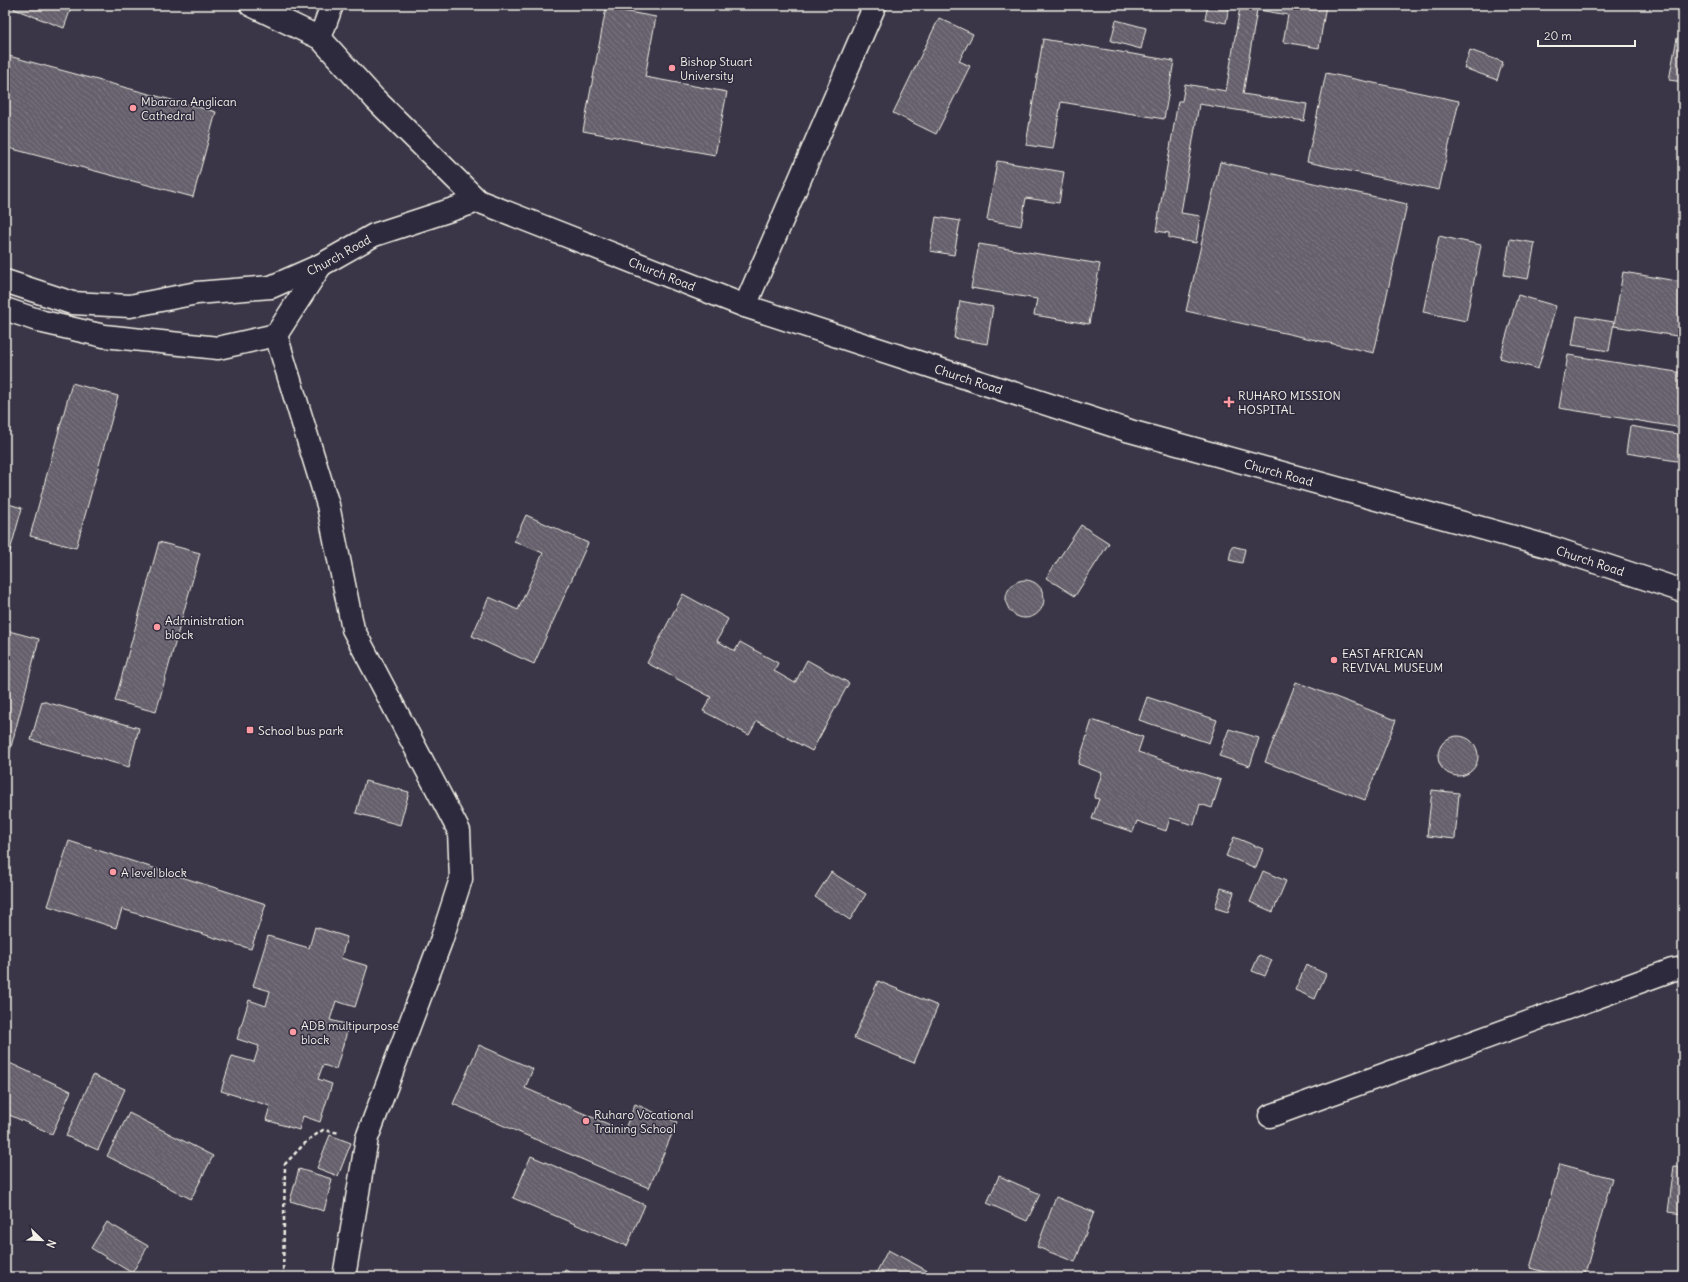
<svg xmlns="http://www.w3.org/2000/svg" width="1688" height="1282" font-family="Delius,sans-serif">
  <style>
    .building { fill: url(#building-back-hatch); stroke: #f4f1e8 }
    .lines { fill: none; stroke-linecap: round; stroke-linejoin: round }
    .street-casing { stroke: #f4f1e8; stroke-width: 25 }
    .path { stroke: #f4f1e8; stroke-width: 2.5; stroke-dasharray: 4 3; stroke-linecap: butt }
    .street { stroke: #2f2a3d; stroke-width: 22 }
    .poi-dot { fill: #ff9aa2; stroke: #2f2a3d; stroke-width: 1.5 }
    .labels { text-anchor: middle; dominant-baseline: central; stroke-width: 3; stroke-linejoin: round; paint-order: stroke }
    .poi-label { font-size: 12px; fill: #f4f1e8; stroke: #2f2a3d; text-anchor: start }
    .street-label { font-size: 12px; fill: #f4f1e8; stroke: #2f2a3d }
  </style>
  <defs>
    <pattern id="building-back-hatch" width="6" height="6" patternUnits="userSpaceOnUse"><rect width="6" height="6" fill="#65616c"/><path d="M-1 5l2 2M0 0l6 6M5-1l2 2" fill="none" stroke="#7c7881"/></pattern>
  </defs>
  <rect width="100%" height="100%" fill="#3b3647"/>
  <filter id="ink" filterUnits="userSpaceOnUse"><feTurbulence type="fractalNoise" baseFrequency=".025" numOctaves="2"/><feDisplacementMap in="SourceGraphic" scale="8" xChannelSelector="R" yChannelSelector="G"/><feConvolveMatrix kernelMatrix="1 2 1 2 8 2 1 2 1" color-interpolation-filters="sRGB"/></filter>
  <g filter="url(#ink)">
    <g class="building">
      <path d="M15 5H72L64 28 14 9Z"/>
      <path d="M1208 5H1326L1319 48 1283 42 1288 15 1229 5 1226 23 1205 19Z"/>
      <path d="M1240 7 1257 10 1243 94 1307 104 1304 121 1199 104 1181 213 1200 216 1196 243 1169 238V233L1156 231 1178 101H1182L1185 84 1226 91Z"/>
      <path d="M606 8 656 17 645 77 727 92 715 155 583 131Z"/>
      <path d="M939 18 973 34 959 61 970 66 936 134 893 113Z"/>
      <path d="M1116 20 1146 28 1141 49 1111 41Z"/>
      <path d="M1677 38 1683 39V82L1669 80Z"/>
      <path d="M1043 39 1174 61 1164 119 1061 102 1053 149 1026 145Z"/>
      <path d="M1470 50 1503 62 1497 80 1464 68Z"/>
      <path d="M5 55 216 112 193 197 5 147Z"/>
      <path d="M1326 73 1459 101 1439 190 1307 162Z"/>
      <path d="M997 161 1064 172 1059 203 1026 198 1021 226 987 220Z"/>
      <path d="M1220 162 1407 204 1374 353 1186 311Z"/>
      <path d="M936 217 960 221 954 255 930 251Z"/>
      <path d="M1439 236 1481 245 1466 321 1423 312Z"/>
      <path d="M1510 239 1535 243 1528 279 1504 275Z"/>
      <path d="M979 244 1100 264 1089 324 1034 315 1037 299 971 288Z"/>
      <path d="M1623 272 1683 282V337L1614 326Z"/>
      <path d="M1518 295 1556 306 1538 369 1500 358Z"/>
      <path d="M960 301 993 307 987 344 954 338Z"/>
      <path d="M1577 316 1614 322 1609 351 1572 345Z"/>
      <path d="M1568 355 1683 373V428L1559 408Z"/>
      <path d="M72 383 118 396 76 548 30 536Z"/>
      <path d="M1630 426 1683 435V462L1626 453Z"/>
      <path d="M5 503 22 508 5 569Z"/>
      <path d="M526 515 588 543 534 664 472 636 489 597 518 610 543 553 514 541Z"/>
      <path d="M1081 525 1109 543 1075 596 1046 578Z"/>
      <path d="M159 542 200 553 156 712 115 701Z"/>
      <path d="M1232 546 1245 549 1242 563 1229 560Z"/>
      <circle cx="1025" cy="599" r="19"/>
      <path d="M683 594 728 619 717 641 735 651 740 642 778 663 774 671 795 683 807 660 849 683 812 751 757 721 749 735 703 711 711 697 647 663Z"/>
      <path d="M5 630 39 639 5 770Z"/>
      <path d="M1296 682 1396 720 1365 800 1265 762Z"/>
      <path d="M1147 697 1217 720 1209 743 1139 720Z"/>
      <path d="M42 701 139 728 129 767 31 740Z"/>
      <path d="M1092 720 1143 737 1138 752 1221 780 1212 808 1200 804 1194 825 1170 818 1166 831 1137 821 1133 832 1092 819 1099 799 1094 798 1102 773 1078 764Z"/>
      <path d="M1229 729 1259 738 1250 766 1219 756Z"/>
      <circle cx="1458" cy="756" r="20"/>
      <path d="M365 781 409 792 400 825 356 813Z"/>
      <path d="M1432 790 1459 793 1455 839 1427 836Z"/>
      <path d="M1234 837 1263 849 1256 868 1226 856Z"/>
      <path d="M69 841 266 904 251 949 122 909 116 928 48 906Z"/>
      <path d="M1263 871 1286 881 1273 912 1250 902Z"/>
      <path d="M831 872 866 894 850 920 815 897Z"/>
      <path d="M1221 888 1234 892 1228 912 1215 908Z"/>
      <path d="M315 927 347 937 341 958 368 966 355 1007 336 1001 330 1020 349 1025 336 1069 323 1065 318 1079 332 1084 320 1122 303 1116 299 1130 266 1120 270 1106 221 1091 232 1056 254 1062 259 1046 237 1039 249 1000 266 1006 270 991 253 986 268 936 309 948Z"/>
      <path d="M1259 955 1272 960 1265 976 1252 971Z"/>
      <path d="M1306 965 1326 974 1315 999 1295 990Z"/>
      <path d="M878 981 938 1006 914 1063 854 1038Z"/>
      <path d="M479 1045 533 1069 525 1088 624 1131 635 1104 677 1122 649 1188 453 1104Z"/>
      <path d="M5 1061 71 1091 52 1134 5 1113Z"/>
      <path d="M93 1075 125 1089 98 1150 66 1136Z"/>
      <path d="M129 1113 213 1156 191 1199 107 1156Z"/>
      <path d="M330 1135 351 1143 338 1176 317 1168Z"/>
      <path d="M531 1156 645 1205 627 1246 513 1198Z"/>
      <path d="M1560 1164 1612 1178 1584 1277H1562L1530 1268Z"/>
      <path d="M1674 1166 1683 1167V1214L1668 1212Z"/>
      <path d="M299 1169 332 1179 324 1211 290 1201Z"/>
      <path d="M999 1176 1040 1194 1027 1221 987 1203Z"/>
      <path d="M1056 1197 1094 1212 1075 1262 1037 1247Z"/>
      <path d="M107 1222 148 1246 132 1273 91 1248Z"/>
      <path d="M888 1250 939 1277H874Z"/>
      <path d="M565 1270 581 1277H562Z"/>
    </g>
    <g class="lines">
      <g class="street-casing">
        <g id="street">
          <path d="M251 5 320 38 375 99 478 201"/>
          <path d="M320 38 332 5"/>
          <path d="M321 265 276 335 328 505 353 629 459 831 461 879 441 941 367 1138 344 1277"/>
          <path id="s1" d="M5 281 72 303 130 306 197 293 271 287 321 265 374 235 478 201 745 306 1130 431 1550 547 1683 591"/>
          <path d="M745 306 875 5"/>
          <path d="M5 309 43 322 104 336 218 348 276 335"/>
          <path d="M1270 1116 1672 970 1683 968"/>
        </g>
      </g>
      <path class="path" d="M283 1277 285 1164 308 1140 323 1130 340 1133"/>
      <use href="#street" class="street"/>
    </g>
  </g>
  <g class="poi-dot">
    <circle cx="672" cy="68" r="4"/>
    <circle cx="133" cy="108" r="4"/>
    <path d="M1227 396h4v4h4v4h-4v4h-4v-4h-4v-4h4z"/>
    <circle cx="157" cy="627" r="4"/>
    <circle cx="1334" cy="660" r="4"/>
    <rect x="246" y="726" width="8" height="8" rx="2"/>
    <circle cx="113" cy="872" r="4"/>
    <circle cx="293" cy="1032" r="4"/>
    <circle cx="586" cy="1121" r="4"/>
  </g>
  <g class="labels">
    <g class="poi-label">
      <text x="680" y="61">Bishop Stuart<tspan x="680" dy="14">University</tspan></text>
      <text x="141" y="101">Mbarara Anglican<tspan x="141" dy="14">Cathedral</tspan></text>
      <text x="1238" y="395">RUHARO MISSION<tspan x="1238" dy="14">HOSPITAL</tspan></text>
      <text x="165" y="620">Administration<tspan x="165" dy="14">block</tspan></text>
      <text x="1342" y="653">EAST AFRICAN<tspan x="1342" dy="14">REVIVAL MUSEUM</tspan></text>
      <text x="258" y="730">School bus park</text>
      <text x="121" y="872">A level block</text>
      <text x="301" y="1025">ADB multipurpose<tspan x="301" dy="14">block</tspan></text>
      <text x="594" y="1114">Ruharo Vocational<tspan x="594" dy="14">Training School</tspan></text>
    </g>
    <g class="street-label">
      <text stroke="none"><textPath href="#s1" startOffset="346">Church Road</textPath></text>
      <text stroke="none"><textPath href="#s1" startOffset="694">Church Road</textPath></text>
      <text stroke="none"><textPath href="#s1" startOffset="1018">Church Road</textPath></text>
      <text stroke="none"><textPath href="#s1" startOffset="1342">Church Road</textPath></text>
      <text stroke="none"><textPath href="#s1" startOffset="1666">Church Road</textPath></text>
    </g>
  </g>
  <rect width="1688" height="1282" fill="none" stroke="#2f2a3d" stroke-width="20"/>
  <rect x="10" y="10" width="1668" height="1262" fill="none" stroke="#f4f1e8" stroke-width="1.5" filter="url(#ink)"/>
  <g transform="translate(42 1240) rotate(113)" stroke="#2f2a3d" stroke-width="3" paint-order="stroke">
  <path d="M0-3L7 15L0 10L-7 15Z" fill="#f4f1e8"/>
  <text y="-6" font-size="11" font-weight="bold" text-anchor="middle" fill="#f4f1e8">N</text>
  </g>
  <path d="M1538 40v6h97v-6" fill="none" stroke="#f4f1e8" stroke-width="2"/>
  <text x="1544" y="40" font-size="12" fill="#f4f1e8" stroke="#2f2a3d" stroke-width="3" paint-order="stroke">20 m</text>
</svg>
